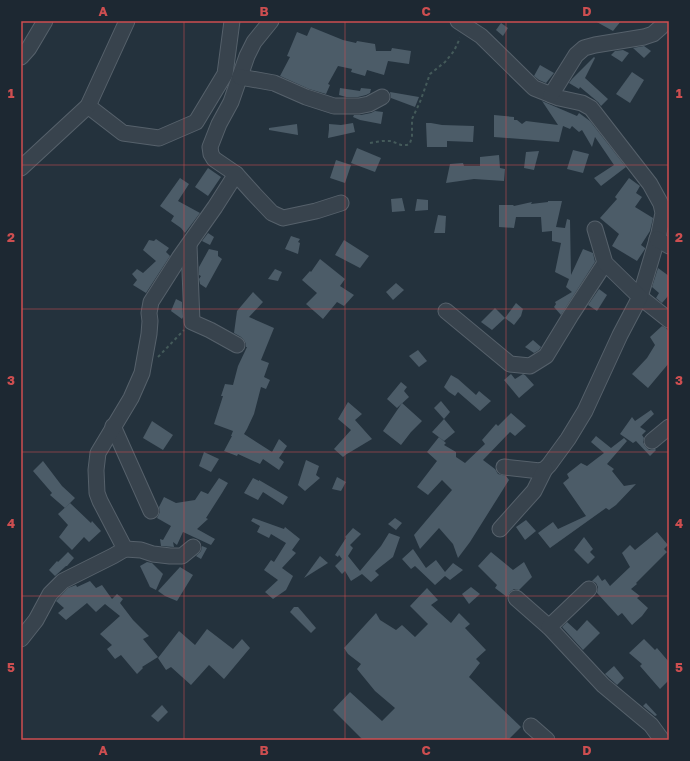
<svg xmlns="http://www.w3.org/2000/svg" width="690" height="761" font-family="'Golos Text',sans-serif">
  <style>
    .building { fill: #4c5c68 }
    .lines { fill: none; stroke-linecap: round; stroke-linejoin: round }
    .minor-casing { stroke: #56616b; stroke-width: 17 }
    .path { stroke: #445a5a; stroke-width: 2; stroke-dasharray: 3 3; stroke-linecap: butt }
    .minor { stroke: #38434d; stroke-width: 15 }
    .grid { fill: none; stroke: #cd4e50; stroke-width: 1; stroke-opacity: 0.55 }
    .neatline { fill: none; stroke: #cd4e50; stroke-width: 1.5 }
    .grid-label { font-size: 13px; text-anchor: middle; font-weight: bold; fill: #cd4e50 }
  </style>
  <rect width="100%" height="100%" fill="#24323d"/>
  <g class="building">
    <path d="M595 21H621L613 31Z"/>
    <path d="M501 23 508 28 503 36 496 30Z"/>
    <path d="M311 27 343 40 356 43 357 41 375 44 376 51H391L392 48 411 51 409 64 388 61 384 75 367 70 365 76 351 72 352 69 338 66 328 84 330 85 326 94 309 89 280 76 290 57 287 56 297 32 307 36Z"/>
    <path d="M644 46 651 51 644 58 633 48Z"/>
    <path d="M623 50 629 53 622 62 611 55 615 51Z"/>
    <path d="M594 57 595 58 585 78 608 99 601 106 598 102 580 87 579 89 569 83 572 79Z"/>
    <path d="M540 65 554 73 546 83 539 80 534 76Z"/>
    <path d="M632 72 644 80 630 103 616 94Z"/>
    <path d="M340 88 360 91 361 88 371 89 370 93 366 95 358 97H346L339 95Z"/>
    <path d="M390 92 419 97 415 107 391 98Z"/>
    <path d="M542 101 577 116 579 113 590 121 626 167 601 186 594 178 614 165 595 137 592 147 582 130 579 132 572 126 570 129 563 126 559 142 494 137V115L514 117V120H517L522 124 526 121 558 125Z"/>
    <path d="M375 111 383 112 381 124 360 120 353 117 354 115H361L371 113Z"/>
    <path d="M353 123 355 132 328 138 329 129V124L341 125Z"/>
    <path d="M426 123H431L442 125 474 126 473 142 447 141V147H427Z"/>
    <path d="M297 124 298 135 269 130V128Z"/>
    <path d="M357 148 381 158 375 172 351 163Z"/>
    <path d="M573 150 589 154 583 173 567 169Z"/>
    <path d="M539 151 534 170 524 168 526 152Z"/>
    <path d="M499 155 500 168 505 169 504 181 474 179 446 183 450 164 463 163 464 166H480V157Z"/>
    <path d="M336 160 351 165 345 183 330 178Z"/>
    <path d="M208 168 221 177 208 196 195 187Z"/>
    <path d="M180 178 189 184 178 201 200 213 185 233 181 228 171 221 174 216 160 206Z"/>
    <path d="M629 178 640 186 636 193 642 197 635 207 653 218 650 231 641 245 645 248V249L637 261 612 246 619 234 600 218 617 199 615 197Z"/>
    <path d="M402 198 405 211 392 212 391 199Z"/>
    <path d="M417 199 428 200V210L415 211Z"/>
    <path d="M548 201H562L556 227 565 228 567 219 570 220 571 275 583 249 593 253 595 262 561 315 554 307 556 304 555 302 572 292 566 287 569 279 555 272 561 243 552 241V231L542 232 541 217H516L514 228 499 227V205H513L514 206 532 202 531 204 548 202Z"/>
    <path d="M438 215 446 216 445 233H434Z"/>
    <path d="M208 233 214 237 210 245 202 241Z"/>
    <path d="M291 236 300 239 298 242 300 243 298 254 285 249Z"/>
    <path d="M156 239 169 248 166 252 170 256 146 293 133 285 137 280 132 274 137 269 143 273 156 261 143 250 149 240 154 241Z"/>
    <path d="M344 240 369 256 360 268 335 255Z"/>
    <path d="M209 249 218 251V256L222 259 206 288 200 284 199 279 201 276 199 275V267Z"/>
    <path d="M320 259 345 279 340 286 354 295 344 306 337 302 323 319 306 304 317 293 302 280 310 271 311 272Z"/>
    <path d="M658 268 669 276V295L662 303 656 298 659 293 652 287Z"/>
    <path d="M275 269 282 272 278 281 268 279Z"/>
    <path d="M396 283 404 290 393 300 386 292Z"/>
    <path d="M599 289 607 295 597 311 588 305Z"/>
    <path d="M253 292 263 302 249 317 274 328 261 360 269 363 264 377 270 380 266 389 261 387 254 414 247 429 244 434 272 452 279 439 287 446 279 458 284 462 279 470 263 459 260 464 238 454 237 456 224 451 232 436H231L233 431 214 424 223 396H221L225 384 233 385 238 366 247 347H246V344L244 340 241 337 234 333 237 311Z"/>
    <path d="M176 299 182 302 183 317 182 319 171 311Z"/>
    <path d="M516 303 523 309 521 316 514 325 505 318Z"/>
    <path d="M495 308 505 318 492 330 481 322Z"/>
    <path d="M662 326 666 328 669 332V363L648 388 632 374 647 358 655 345 650 337Z"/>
    <path d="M533 340 541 347 539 350 534 353 525 347Z"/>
    <path d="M418 350 427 361 419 367 409 356Z"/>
    <path d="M511 374 515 379 523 374 525 375 534 385 519 398 504 380Z"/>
    <path d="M451 375 458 379 476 395 479 391 491 401 480 411 458 392 455 396 449 392 444 387Z"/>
    <path d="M401 382 407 387 404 391 409 397 397 408 387 399Z"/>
    <path d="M441 401 450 412 444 419 434 408Z"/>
    <path d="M348 402 362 414 355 420 372 439 347 454 348 453 343 457 334 449 351 430 338 419Z"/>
    <path d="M402 403 422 421 411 432 401 445 383 431Z"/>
    <path d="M651 410 654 414 640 427 646 431 642 435 644 438 643 442 645 446 649 450 655 449 656 450 650 456 636 441 633 443 620 434 632 417 635 421Z"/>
    <path d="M511 413 526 426 515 436 510 432 483 460 495 469 498 474 506 476 509 480 470 542 458 558 453 544 439 528 420 549 414 535 452 490 442 480 428 495 417 487 437 461 427 452 439 437 446 443 444 445 456 452V457L465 463 485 444 482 440 496 424 498 426Z"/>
    <path d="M444 419 455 432 444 441 432 432Z"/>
    <path d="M152 421 173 435 163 450 143 438Z"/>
    <path d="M596 436 611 448 624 438 627 441 607 464 614 469 612 471 624 486 636 484 616 505 609 510 606 508 550 548 538 533 553 522 558 529 586 516 563 483 569 478 567 474 581 463 587 466 604 453 591 442Z"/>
    <path d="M204 452 219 459 211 472 199 466Z"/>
    <path d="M306 460 319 466 316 475 320 478 305 491 298 485Z"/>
    <path d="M43 461 62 486 75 498 65 508 50 495 52 493 33 471Z"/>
    <path d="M337 477 346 482 341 491 332 489Z"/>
    <path d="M219 478 228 483 222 493 206 518 208 519 197 529 215 539 211 545 183 532 177 545 173 542 174 547 161 546 160 539 163 540 171 526 157 518 160 512 159 507 164 497 176 503 195 500 201 491 208 494Z"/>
    <path d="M253 478 259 481V480L288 497 283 505 263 492 258 500 244 493Z"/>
    <path d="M70 503 91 523 92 521 101 531 89 542 84 537 72 550 59 537 68 525 58 514Z"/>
    <path d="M253 518 284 529 285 527 300 539 292 550 296 553 282 568 293 576 286 590 273 599 265 592 278 580 264 570 271 560 274 562 286 543 271 534 269 538 257 532 260 526 251 521Z"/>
    <path d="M395 518 402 523 396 530 388 524Z"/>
    <path d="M526 520 536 531 525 540 516 527Z"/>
    <path d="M353 528 361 534 350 545 353 548 348 556 360 571 381 546 389 533 400 537 393 557 375 571 379 575 371 582 362 574 351 581 345 571 342 574 335 566 342 559 339 555 338 557 335 555 346 538 345 537Z"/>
    <path d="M657 532 668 545 664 549 667 552 636 583 637 584 631 589 640 596 637 598 648 608 642 616 632 625 622 613 618 616 597 593 598 587 596 583 592 581 598 575 602 581 605 579 610 586 630 567 622 553 630 545 635 550Z"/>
    <path d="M584 537 593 549 590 552 595 557 588 564 574 550Z"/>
    <path d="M202 546 207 548 201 559 196 556 201 551Z"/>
    <path d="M413 549 426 568 436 560 445 572 453 563 463 570 450 580 445 576 435 585 415 566 411 569 402 559Z"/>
    <path d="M68 552 74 558 67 566H66L55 576 49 570 57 561 58 562Z"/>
    <path d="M491 552 513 570 524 562 532 577 519 590 514 589 510 592 507 597 495 588 497 585 478 566Z"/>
    <path d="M320 556 328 563 304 578Z"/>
    <path d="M147 562 152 563 163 574 156 590 150 587 140 566Z"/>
    <path d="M180 567 193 575 177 601 165 596 158 591Z"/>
    <path d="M90 581 96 588 102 585 112 599 117 594 123 599 120 603 133 620 149 636 143 639 158 657 142 667 143 668 137 674 121 655 115 659 107 649 112 645 100 634 120 616 105 604 96 612 87 603 66 620 58 613 64 608 56 601 68 588 76 585 77 587Z"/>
    <path d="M471 587 480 594 469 604 462 594Z"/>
    <path d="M427 588 438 600 431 605 451 623 459 613 470 624 465 628 486 650 476 659 480 663 469 677 521 727 508 740H363L333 710 350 692 382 721 395 708 375 691 357 669 361 664 348 654 344 648 376 613 380 620 396 630 402 625 415 637 428 624 410 606Z"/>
    <path d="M294 607H298L316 628 311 633 290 612Z"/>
    <path d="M587 620 600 633 583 650 562 627 567 622 577 631Z"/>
    <path d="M207 629 233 649 242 639 250 648 224 679 209 665 191 685 171 667 166 670 158 658 179 631 195 645Z"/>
    <path d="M644 639 655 650 657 648 669 662V680L660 689 640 666 642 664 629 653Z"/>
    <path d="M614 666 624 678 617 685 605 674Z"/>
    <path d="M646 703 657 715 655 716 643 706Z"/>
    <path d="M162 705 168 712 158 722 151 716Z"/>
  </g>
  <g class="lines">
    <g class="minor-casing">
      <g id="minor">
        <path d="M271 21 254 42 247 56 231 102 219 124 210 147 211 154 214 159 236 174 254 194 272 213 283 218 316 211 341 203"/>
        <path d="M458 21 481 36 534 88 559 98 582 103 591 108 650 184 661 204 663 213 659 233 640 297 669 320"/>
        <path d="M21 57 29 48 45 21"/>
        <path d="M240 77 274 83 306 97 334 106H359L369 104 382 97"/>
        <path d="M551 95 576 55 584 48 595 45 644 37 653 34 661 27 666 21"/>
        <path d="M88 106 123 133 159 138 196 122 225 74 232 21"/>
        <path d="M21 168 88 106 127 21"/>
        <path d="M657 239 669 246"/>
        <path d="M189 245 192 322 210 330 237 345"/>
        <path d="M446 311 510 364 530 366 546 356 571 315 605 263"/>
        <path d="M113 426 151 511"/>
        <path d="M652 441 669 427"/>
        <path d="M504 467 540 471 545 469 549 465 568 439 585 411 620 335 640 297 605 263 595 229"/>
        <path d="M500 529 534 491 545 469"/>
        <path d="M125 549 141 550 153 554 170 556H182L193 547"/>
        <path d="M516 598 549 627 603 685 651 725 662 740"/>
        <path d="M549 627 589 589"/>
        <path d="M21 639 36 620 50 594 63 581 113 556 125 549 100 501 97 493 96 470 98 453 131 398 142 373 149 334 150 321 149 313 151 302 179 258 215 207 236 174"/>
        <path d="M531 726 547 740"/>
      </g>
    </g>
    <g class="path">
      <path d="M370 143 382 141H391L401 145H407L410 143 412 137V119L420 102 430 74 445 62 454 51 460 38"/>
      <path d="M158 357 184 330"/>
    </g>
    <use href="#minor" class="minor"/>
  </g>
  <path class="grid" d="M184 21V740M345 21V740M506 21V740M21 165H669M21 309H669M21 452H669M21 596H669"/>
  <rect width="690" height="761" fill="none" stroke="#1d2832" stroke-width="44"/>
  <rect x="22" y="22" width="646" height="717" class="neatline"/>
  <g class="grid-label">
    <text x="103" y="16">A</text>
    <text x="264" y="16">B</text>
    <text x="426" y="16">C</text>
    <text x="587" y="16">D</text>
    <text x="11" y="98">1</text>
    <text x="679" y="98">1</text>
    <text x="11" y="242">2</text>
    <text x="679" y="242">2</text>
    <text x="11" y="385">3</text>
    <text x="679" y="385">3</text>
    <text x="11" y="528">4</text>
    <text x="679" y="528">4</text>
    <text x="11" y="672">5</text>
    <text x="679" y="672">5</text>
    <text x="103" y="755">A</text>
    <text x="264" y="755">B</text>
    <text x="426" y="755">C</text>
    <text x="587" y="755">D</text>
  </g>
</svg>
